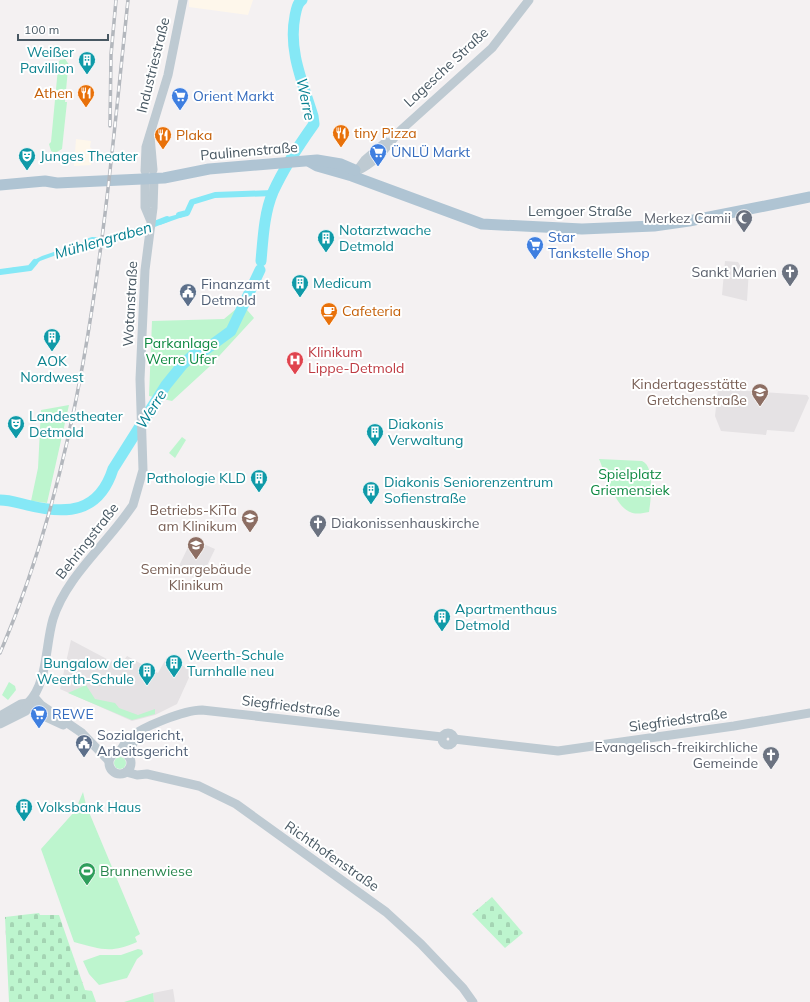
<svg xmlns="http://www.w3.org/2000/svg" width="810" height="1002" font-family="Mulish,sans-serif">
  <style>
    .commercial { fill: #fef7eb }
    .education { fill: #e5e2e4 }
    .green { fill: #bdf5ce }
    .cemetery { fill: url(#cemetery-stones) }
    .water { fill: #85e8f6 }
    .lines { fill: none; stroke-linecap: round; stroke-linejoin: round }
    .canal { stroke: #85e8f6; stroke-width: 6 }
    .river { stroke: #85e8f6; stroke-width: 11 }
    .minor { stroke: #becad2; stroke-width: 9 }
    .major { stroke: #afc4d3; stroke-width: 11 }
    .rail-casing { stroke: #b3b7bd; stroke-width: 3.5 }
    .rail { stroke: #fff; stroke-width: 2; stroke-dasharray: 6; stroke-linecap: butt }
    .labels { text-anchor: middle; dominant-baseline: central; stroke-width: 4; stroke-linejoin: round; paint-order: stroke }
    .culture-label { font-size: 14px; fill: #0d838f; stroke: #fff; text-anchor: start }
    .street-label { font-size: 14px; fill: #475762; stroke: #fff }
    .food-label { font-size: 14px; fill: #c56008; stroke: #fff; text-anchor: start }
    .shop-label { font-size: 14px; fill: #366cbe; stroke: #fff; text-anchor: start }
    .worship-label { font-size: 14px; fill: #5b616d; stroke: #fff; text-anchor: end }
    .service-label { font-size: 14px; fill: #4e5e75; stroke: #fff; text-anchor: start }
    .park-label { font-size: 14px; fill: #0d8840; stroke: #fff }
    .health-label { font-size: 14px; fill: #be3a42; stroke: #fff; text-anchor: start }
    .education-label { font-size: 14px; fill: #785e54; stroke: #fff; text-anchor: end }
    .leisure-label { font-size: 14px; fill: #27864d; stroke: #fff; text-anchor: start }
    .water-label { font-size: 15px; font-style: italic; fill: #047f90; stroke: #fff }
  </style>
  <defs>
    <pattern id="cemetery-stones" width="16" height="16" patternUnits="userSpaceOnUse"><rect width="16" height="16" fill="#bdf5ce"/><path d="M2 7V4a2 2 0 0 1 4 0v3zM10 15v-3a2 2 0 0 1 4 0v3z" fill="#a4d4b3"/></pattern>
  </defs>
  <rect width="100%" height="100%" fill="#f4f1f2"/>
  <g class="commercial">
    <path d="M189 0H253L248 15 189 7Z"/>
    <path d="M76 139 91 141 90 147 93 150 91 165 74 166Z"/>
  </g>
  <g class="education">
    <path d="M725 261 738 262 742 269H749L747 301 722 295Z"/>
    <path d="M718 389 807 395 809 398 794 432 767 430 766 435 721 431 715 416Z"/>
    <path d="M192 539 215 549 200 580 177 570Z"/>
    <path d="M71 640 120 666 127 656 158 673 167 657 192 671 177 704 155 715 132 721 60 689Z"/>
    <path d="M173 989 175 1002H154L153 993Z"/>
  </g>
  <g class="green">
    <path d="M65 59 70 66 68 68 65 102H67L62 149 55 153 51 151 49 144 51 142 58 68 57 64 60 60Z"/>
    <path d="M242 304 254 318 209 367 172 401 149 396 152 321 224 319Z"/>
    <path d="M69 405 47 503 31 501 38 468 41 410Z"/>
    <path d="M182 437 186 440 175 458 169 453Z"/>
    <path d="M599 459 642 461C655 466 651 499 649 512 643 513 636 515 630 512 615 506 605 473 599 459Z"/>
    <path d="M9 682 15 686 16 690 8 700 2 695Z"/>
    <path d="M86 685 95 699 115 703 119 708 138 715 155 709V714L132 720 68 693Z"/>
    <circle cx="120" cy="763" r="6"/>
    <path d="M83 792 86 805 140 934 135 937 137 942C111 954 100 949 74 942L41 849 75 811Z"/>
    <path d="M138 949 142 950 143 954 137 959 127 978 99 985 89 974 83 961 100 955H121Z"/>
    <path d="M153 993 154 1002H124Z"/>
  </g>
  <g class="cemetery">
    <path d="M492 897 523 933 505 948 472 914Z"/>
    <path d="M39 913 40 915H59L85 990 92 991 96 1002H9L5 917Z"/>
  </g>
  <g class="water">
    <path d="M186 212 188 215 160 225 161 219Z"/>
    <path d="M141 229V232C129 237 117 243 104 244L105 239H112Z"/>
    <path d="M92 239H94V244L59 254 40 261 30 270 29 266 34 260 42 256Z"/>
    <path d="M17 267V272L0 274V270Z"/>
  </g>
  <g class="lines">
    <g class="canal">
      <path d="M179 215 187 213 192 202 215 195 273 193"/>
      <path d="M134 232 167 219"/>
      <path d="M86 242 92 240 111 241"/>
      <path d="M0 272 30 268 35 262"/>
    </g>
    <g class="river">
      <path d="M261 261C263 239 264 213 273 192 284 168 299 145 314 124L313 116C303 83 288 51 295 16 296 11 297 3 302 0"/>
      <path d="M0 500C10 500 18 503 27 505 67 515 99 513 113 469L166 385 183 364 199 350H205L231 331 260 270"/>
    </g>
    <g class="minor">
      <path d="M150 136 153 170"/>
      <path d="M145 171 146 147 168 75 183 0"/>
      <path d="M357 171C380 160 385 147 401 130L492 48 529 0"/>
      <path d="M357 171 365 160 386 142"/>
      <path d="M145 178V207L150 219"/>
      <path d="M34 697 41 705 82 733 108 760"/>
      <path d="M28 703C48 683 45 646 53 619 65 579 104 546 128 512L133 505 143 470 140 379 145 270 153 208 154 178"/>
      <path d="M28 703 37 713 63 725"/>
      <path d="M0 716 21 704 28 703"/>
      <path d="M0 724 26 711 28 703"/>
      <circle cx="448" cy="739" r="6"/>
      <path d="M454 739 558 751 734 726 810 713"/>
      <path d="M120 751C123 747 125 742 129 738 142 727 184 710 202 710L442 737"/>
      <circle cx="120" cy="763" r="11"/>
      <path d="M129 756 131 747 139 734"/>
      <path d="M126 772 137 775 147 774 199 786 236 804 386 912 421 944 463 988 473 1002"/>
    </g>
    <g class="major">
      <path d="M310 162 317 166 352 176 482 224 582 229 654 226 689 221 810 197"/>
      <path d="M0 185 45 181 57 183 164 178 209 169 317 160 341 164 355 170"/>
    </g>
    <g class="rail-casing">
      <g id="rail">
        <path d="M110 126 111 55 116 0"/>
        <path d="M0 653C88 449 105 218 128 0"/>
      </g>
    </g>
    <use href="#rail" class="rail"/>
  </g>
  <defs>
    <g id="building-pin" transform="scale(0.9)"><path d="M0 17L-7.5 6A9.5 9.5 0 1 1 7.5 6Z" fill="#0f9aa8" stroke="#fff"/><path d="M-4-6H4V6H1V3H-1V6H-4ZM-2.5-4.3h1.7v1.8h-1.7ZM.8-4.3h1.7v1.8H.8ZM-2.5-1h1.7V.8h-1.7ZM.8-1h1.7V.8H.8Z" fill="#fff"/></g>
    <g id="restaurant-pin" transform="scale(0.9)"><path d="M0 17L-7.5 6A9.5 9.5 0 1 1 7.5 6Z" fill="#e8710a" stroke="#fff"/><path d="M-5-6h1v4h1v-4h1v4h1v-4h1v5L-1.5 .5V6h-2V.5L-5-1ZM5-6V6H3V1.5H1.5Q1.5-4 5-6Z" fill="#fff"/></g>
    <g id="supermarket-pin" transform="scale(0.9)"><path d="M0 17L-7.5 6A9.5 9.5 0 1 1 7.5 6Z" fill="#3f7fe0" stroke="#fff"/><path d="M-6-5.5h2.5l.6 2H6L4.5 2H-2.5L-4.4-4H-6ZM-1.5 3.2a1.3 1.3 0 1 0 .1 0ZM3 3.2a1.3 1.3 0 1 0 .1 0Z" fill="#fff"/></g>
    <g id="theatre-pin" transform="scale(0.9)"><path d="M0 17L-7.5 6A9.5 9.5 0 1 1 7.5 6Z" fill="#0f9aa8" stroke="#fff"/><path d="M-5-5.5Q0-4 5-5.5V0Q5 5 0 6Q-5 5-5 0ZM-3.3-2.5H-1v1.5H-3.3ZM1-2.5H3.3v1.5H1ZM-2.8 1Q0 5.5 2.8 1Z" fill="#fff"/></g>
    <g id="mosque-pin" transform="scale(0.9)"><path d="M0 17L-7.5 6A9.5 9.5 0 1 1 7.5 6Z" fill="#6b7280" stroke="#fff"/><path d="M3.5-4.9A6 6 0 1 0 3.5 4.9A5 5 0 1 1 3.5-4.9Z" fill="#fff"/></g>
    <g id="church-pin" transform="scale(0.9)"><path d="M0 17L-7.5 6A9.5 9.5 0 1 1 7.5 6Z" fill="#6b7280" stroke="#fff"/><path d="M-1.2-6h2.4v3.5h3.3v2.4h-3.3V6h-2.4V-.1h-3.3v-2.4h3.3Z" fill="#fff"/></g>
    <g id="civic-pin" transform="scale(0.9)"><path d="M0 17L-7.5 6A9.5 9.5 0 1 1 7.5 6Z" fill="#5c6f8a" stroke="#fff"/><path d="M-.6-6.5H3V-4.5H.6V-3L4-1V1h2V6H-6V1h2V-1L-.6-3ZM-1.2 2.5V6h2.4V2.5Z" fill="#fff"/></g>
    <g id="cafe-pin" transform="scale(0.9)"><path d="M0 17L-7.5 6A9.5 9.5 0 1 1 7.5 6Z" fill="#e8710a" stroke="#fff"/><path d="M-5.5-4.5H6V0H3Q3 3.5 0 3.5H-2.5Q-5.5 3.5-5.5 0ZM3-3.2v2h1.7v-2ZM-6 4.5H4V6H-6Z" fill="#fff"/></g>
    <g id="hospital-pin" transform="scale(0.9)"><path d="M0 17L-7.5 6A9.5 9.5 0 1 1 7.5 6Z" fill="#e0444e" stroke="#fff"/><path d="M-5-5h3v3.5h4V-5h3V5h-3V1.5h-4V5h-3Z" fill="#fff"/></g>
    <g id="school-pin" transform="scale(0.9)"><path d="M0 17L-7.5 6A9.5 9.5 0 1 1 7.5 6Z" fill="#8d6e63" stroke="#fff"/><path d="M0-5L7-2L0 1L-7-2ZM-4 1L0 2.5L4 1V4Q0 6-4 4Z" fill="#fff"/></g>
    <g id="stadium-pin" transform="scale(0.9)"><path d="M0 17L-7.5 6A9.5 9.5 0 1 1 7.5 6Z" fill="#2e9e5b" stroke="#fff"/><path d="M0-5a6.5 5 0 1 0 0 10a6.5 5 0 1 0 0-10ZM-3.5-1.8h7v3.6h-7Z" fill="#fff"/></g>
  </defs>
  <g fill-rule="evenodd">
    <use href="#building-pin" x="87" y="60"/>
    <use href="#restaurant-pin" x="86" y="93"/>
    <use href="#supermarket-pin" x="180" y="96"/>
    <use href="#restaurant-pin" x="341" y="133"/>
    <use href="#restaurant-pin" x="163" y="135"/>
    <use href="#supermarket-pin" x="378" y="152"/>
    <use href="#theatre-pin" x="27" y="156"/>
    <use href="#mosque-pin" x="744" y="218"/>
    <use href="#building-pin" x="326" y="238"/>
    <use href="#supermarket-pin" x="535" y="245"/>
    <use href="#church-pin" x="790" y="272"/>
    <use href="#building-pin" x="300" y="283"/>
    <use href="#civic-pin" x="188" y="292"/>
    <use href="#cafe-pin" x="329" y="311"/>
    <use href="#building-pin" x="52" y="337"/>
    <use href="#hospital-pin" x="295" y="360"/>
    <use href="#school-pin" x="760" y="392"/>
    <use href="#theatre-pin" x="16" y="424"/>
    <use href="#building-pin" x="375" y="432"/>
    <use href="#building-pin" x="259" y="478"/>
    <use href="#building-pin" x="371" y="490"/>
    <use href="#school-pin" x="250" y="518"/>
    <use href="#church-pin" x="318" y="523"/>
    <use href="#school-pin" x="196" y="545"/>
    <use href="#building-pin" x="442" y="617"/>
    <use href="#building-pin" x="174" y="663"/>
    <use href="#building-pin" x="147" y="671"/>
    <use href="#supermarket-pin" x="39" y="714"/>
    <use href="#civic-pin" x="84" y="743"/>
    <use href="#church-pin" x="771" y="755"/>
    <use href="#building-pin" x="24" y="807"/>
    <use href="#stadium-pin" x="87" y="871"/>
  </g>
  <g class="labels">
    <g class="culture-label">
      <text x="74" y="52" text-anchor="end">Weißer<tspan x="74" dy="16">Pavillion</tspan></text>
      <text x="40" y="156">Junges Theater</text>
      <text x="339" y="230">Notarztwache<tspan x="339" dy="16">Detmold</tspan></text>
      <text x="313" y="283">Medicum</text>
      <text x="52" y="361" text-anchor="middle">AOK<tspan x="52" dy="16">Nordwest</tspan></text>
      <text x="29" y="416">Landestheater<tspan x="29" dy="16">Detmold</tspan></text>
      <text x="388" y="424">Diakonis<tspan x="388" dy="16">Verwaltung</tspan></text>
      <text x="246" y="478" text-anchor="end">Pathologie KLD</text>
      <text x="384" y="482">Diakonis Seniorenzentrum<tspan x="384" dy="16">Sofienstraße</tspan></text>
      <text x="455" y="609">Apartmenthaus<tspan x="455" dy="16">Detmold</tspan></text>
      <text x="187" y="655">Weerth-Schule<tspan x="187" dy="16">Turnhalle neu</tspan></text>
      <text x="134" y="663" text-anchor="end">Bungalow der<tspan x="134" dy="16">Weerth-Schule</tspan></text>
      <text x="37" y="807">Volksbank Haus</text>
    </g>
    <g class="street-label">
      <text transform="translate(153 65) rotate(-76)">Industriestraße</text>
      <text transform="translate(446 67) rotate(-43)">Lagesche Straße</text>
      <text transform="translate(249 151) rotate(-5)">Paulinenstraße</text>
      <text x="580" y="211">Lemgoer Straße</text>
      <text transform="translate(130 304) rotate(-87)">Wotanstraße</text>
      <text transform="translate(87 541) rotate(-52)">Behringstraße</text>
      <text transform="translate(291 706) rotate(7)">Siegfriedstraße</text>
      <text transform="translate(678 720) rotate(-8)">Siegfriedstraße</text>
      <text transform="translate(332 856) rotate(35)">Richthofenstraße</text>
    </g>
    <g class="food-label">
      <text x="73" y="93" text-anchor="end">Athen</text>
      <text x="354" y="133">tiny Pizza</text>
      <text x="176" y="135">Plaka</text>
      <text x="342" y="311">Cafeteria</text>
    </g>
    <g class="shop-label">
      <text x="193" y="96">Orient Markt</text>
      <text x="391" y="152">ÜNLÜ Markt</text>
      <text x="548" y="237">Star<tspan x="548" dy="16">Tankstelle Shop</tspan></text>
      <text x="52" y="714">REWE</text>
    </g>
    <g class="worship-label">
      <text x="731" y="218">Merkez Camii</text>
      <text x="777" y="272">Sankt Marien</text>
      <text x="331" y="523" text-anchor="start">Diakonissenhauskirche</text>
      <text x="758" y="747">Evangelisch-freikirchliche<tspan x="758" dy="16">Gemeinde</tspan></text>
    </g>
    <g class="service-label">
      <text x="201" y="284">Finanzamt<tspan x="201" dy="16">Detmold</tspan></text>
      <text x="97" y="735">Sozialgericht,<tspan x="97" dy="16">Arbeitsgericht</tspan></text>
    </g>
    <g class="park-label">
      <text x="181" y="343">Parkanlage<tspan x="181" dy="16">Werre Ufer</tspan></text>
      <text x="630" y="474">Spielplatz<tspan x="630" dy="16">Griemensiek</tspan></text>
    </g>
    <g class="health-label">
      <text x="308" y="352">Klinikum<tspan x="308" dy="16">Lippe-Detmold</tspan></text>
    </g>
    <g class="education-label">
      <text x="747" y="384">Kindertagesstätte<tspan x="747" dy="16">Gretchenstraße</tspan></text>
      <text x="237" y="510">Betriebs-KiTa<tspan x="237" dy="16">am Klinikum</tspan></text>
      <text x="196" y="569" text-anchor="middle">Seminargebäude<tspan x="196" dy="16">Klinikum</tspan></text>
    </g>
    <g class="leisure-label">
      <text x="100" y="871">Brunnenwiese</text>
    </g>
    <g class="water-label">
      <text transform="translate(306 99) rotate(78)">Werre</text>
      <text transform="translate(103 240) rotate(-16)">Mühlengraben</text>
      <text transform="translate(151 409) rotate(-58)">Werre</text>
    </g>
  </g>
  <path d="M18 34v6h90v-6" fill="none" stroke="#475762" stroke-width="2"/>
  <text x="24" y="34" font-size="12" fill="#475762" stroke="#ffffff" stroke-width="3" paint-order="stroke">100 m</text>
</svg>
